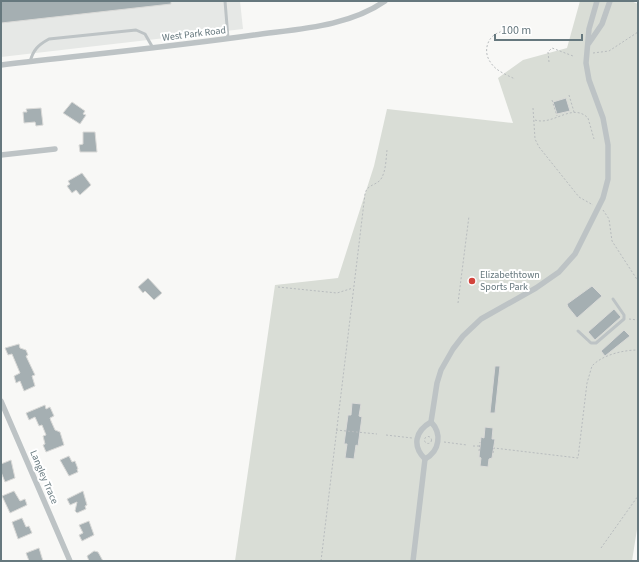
<svg xmlns="http://www.w3.org/2000/svg" width="639" height="562" font-family="'Source Sans 3',sans-serif">
  <style>
    .built { fill: #e6e8e6 }
    .green { fill: #d9ddd6 }
    .building { fill: #a5afb2; stroke: #dadad8 }
    .lines { fill: none; stroke-linecap: round; stroke-linejoin: round }
    .path { stroke: #b8bcbe; stroke-width: 1; stroke-dasharray: 2 2; stroke-linecap: butt }
    .service { stroke: #bdc3c5; stroke-width: 3 }
    .minor { stroke: #bdc3c5; stroke-width: 5.5 }
    .poi-dot { fill: #d2443c; stroke: #fff; stroke-width: 1.5 }
    .labels { text-anchor: middle; dominant-baseline: central; stroke-width: 4; stroke-linejoin: round; paint-order: stroke }
    .street-label { font-size: 10px; fill: #66787e; stroke: #fff }
    .poi-label { font-size: 10px; fill: #66787e; stroke: #fff; text-anchor: start }
  </style>
  <rect width="100%" height="100%" fill="#f8f8f6"/>
  <path class="built" d="M1 1H240L243 29 1 57Z"/>
  <path class="green" d="M580 1H631L638 4V523L632 561H235L275 285 338 278 374 166 387 109 513 123 498 78 523 60 567 48Z"/>
  <g class="building">
    <path d="M1 1H171V4L1 23Z"/>
    <path d="M566 98 570 111 557 114 553 102Z"/>
    <path d="M72 102 85 111 83 114 86 115 80 124 63 113Z"/>
    <path d="M41 108 43 125 36 126 35 122 24 123 23 112H27L26 109Z"/>
    <path d="M83 132H95L97 152H80L79 145 83 144Z"/>
    <path d="M82 173 91 185 80 195 76 190 72 193 67 186 70 184 68 181Z"/>
    <path d="M148 278 162 293 154 300 145 291 143 293 138 287Z"/>
    <path d="M592 286 602 296 577 318 568 307 567 304Z"/>
    <path d="M614 309 621 317 595 340 588 332Z"/>
    <path d="M624 330 630 336 605 356 601 351Z"/>
    <path d="M19 344 20 348 26 350 28 355 26 356 35 375 32 376 35 386 24 391 20 381 16 383 14 376 20 373 12 354 8 355 5 348Z"/>
    <path d="M495 366H500L495 413H490Z"/>
    <path d="M352 403 361 404 359 416 362 417 358 446 356 445 354 459 345 458 347 444H344L348 415H351Z"/>
    <path d="M45 405 46 409 50 407 54 416 50 418 51 421 55 430 60 432 64 445 46 452 43 445 45 444 43 436 46 435 42 425 39 426 35 417 29 420 26 413Z"/>
    <path d="M485 427 493 428 492 439H495L492 458 489 459 488 467 480 466 481 458 479 457 481 437 484 438Z"/>
    <path d="M69 456 72 462 75 461 78 469H77L78 472 69 476 60 460Z"/>
    <path d="M11 460 15 478 5 482 1 472V464Z"/>
    <path d="M14 491 20 501 25 499 27 505 10 513 2 496Z"/>
    <path d="M83 491 87 505 85 506 86 509 77 513 75 511 77 502 70 505 67 499Z"/>
    <path d="M22 518 26 527 29 526 32 533 18 539 12 522Z"/>
    <path d="M89 521 94 535 82 541 79 535 83 533 79 525Z"/>
    <path d="M39 548 43 561H29L26 553Z"/>
    <path d="M94 551 98 552 103 561H89L87 556Z"/>
  </g>
  <g class="lines">
    <g class="path">
      <path d="M509 32C491 28 480 49 491 63 496 71 507 75 515 79"/>
      <path d="M593 53 609 51 638 32"/>
      <path d="M549 62 548 52 552 48 573 56"/>
      <path d="M569 95 574 112"/>
      <path d="M552 100 557 116"/>
      <path d="M533 108 535 139 539 147 579 197 593 205"/>
      <path d="M535 120C553 126 572 102 588 118L594 139"/>
      <path d="M603 210 609 219 612 241 638 281"/>
      <path d="M278 287 337 293 353 288"/>
      <path d="M458 303 469 216"/>
      <path d="M629 319 638 320"/>
      <path d="M336 430 377 434"/>
      <path d="M386 435 412 438"/>
      <circle cx="428" cy="440" r="3.5"/>
      <path d="M444 442 467 445"/>
      <path d="M473 446H479"/>
      <path d="M479 451 480 442"/>
      <path d="M493 453 494 448 578 458 587 383 592 366C602 355 623 350 638 350"/>
      <path d="M638 481V482"/>
      <path d="M601 548 638 496"/>
      <path d="M321 561 365 194C367 184 376 186 381 179 386 171 386 159 387 150"/>
    </g>
    <g class="service">
      <path d="M225 1 228 38"/>
      <path d="M30 62C33 50 38 45 49 39L136 30 145 34 153 48"/>
      <path d="M578 331 591 343H596L624 319V315L613 299"/>
    </g>
    <g class="minor">
      <path d="M589 43 602 24 610 1"/>
      <path d="M1 65C85 55 170 47 254 35 297 29 348 27 385 1"/>
      <path d="M1 155 55 149"/>
      <path d="M1 401 70 561"/>
      <path d="M425 459C440 451 442 433 431 422"/>
      <path d="M413 561 425 459C412 446 415 431 431 422L437 383 441 370 453 349 463 336 481 319 536 288 559 272 575 254 603 198 608 179V145L603 118 589 80 586 63 589 29 597 1"/>
    </g>
  </g>
  <circle class="poi-dot" cx="472" cy="281" r="4"/>
  <g class="labels">
    <g class="street-label">
      <text transform="translate(194 34) rotate(-7)">West Park Road</text>
      <text transform="translate(44 477) rotate(67)">Langley Trace</text>
    </g>
    <g class="poi-label">
      <text x="480" y="275">Elizabethtown<tspan x="480" dy="12">Sports Park</tspan></text>
    </g>
  </g>
  <rect width="639" height="562" fill="none" stroke="#66787e" stroke-width="4"/>
  <path d="M495 34v6h87v-6" fill="none" stroke="#66787e" stroke-width="2"/>
  <text x="501" y="34" font-size="12" fill="#66787e" stroke="#ffffff" stroke-width="3" paint-order="stroke">100 m</text>
</svg>
